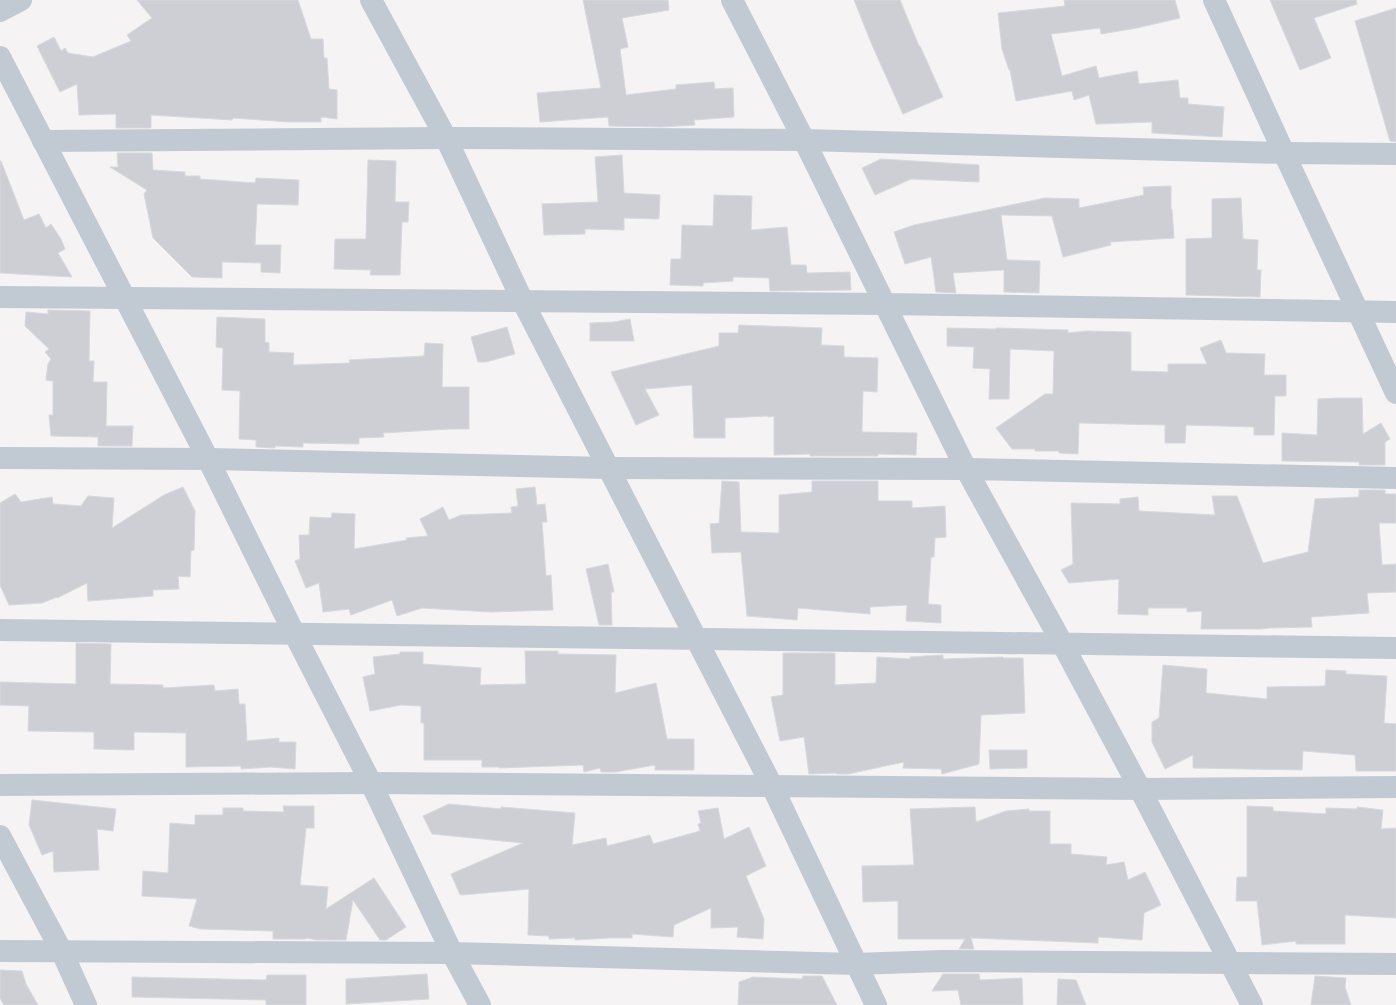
<svg xmlns="http://www.w3.org/2000/svg" width="1396" height="1005" font-family="'Titillium Web',sans-serif">
  <style>
    .building { fill: #cdcfd5; stroke: #d7d9de }
    .lines { fill: none; stroke-linecap: round; stroke-linejoin: round }
    .minor { stroke: #c1cad2; stroke-width: 22 }
  </style>
  <rect width="100%" height="100%" fill="#f5f3f3"/>
  <g class="building">
    <path d="M137 0H298L311 39H323L324 58H327L329 89 337 90V119L321 117V122H289L233 118 232 120 151 115V128H116V114L79 115 77 84 60 92 37 46 54 37 61 51 65 48 68 53 93 57 131 41 127 35 152 18Z"/>
    <path d="M583 0H668L669 10 622 18 628 47 620 49 626 95 676 89V85L714 82 715 89 733 88 734 117 694 120 695 125 661 127 609 126 608 117 540 122 537 93 601 88Z"/>
    <path d="M854 0H900L919 46H920L943 97 903 114 872 45Z"/>
    <path d="M1064 0H1175L1180 18 1137 28 1101 34 1100 28 1051 34 1062 76 1096 66 1099 78 1137 71 1139 84 1178 80 1180 98H1188V104L1224 107 1222 137 1152 133V122L1096 124 1089 95 1074 100 1072 91 1016 101 1010 70H1009L1002 49 998 13 1065 6Z"/>
    <path d="M1270 0H1356L1357 4 1314 18 1331 58 1300 70Z"/>
    <path d="M1396 8V142L1390 141 1355 21Z"/>
    <path d="M117 153H152L153 170 185 172V176H200V179L255 183 256 178 299 180 298 205 257 204 255 245H281L280 273 261 272V263L222 262V278L192 277 153 238 144 194 147 190 110 167H118Z"/>
    <path d="M622 155 624 193 660 195 659 219 624 218V230L585 229V234L544 235 542 204 598 202 595 157Z"/>
    <path d="M881 159 979 165V182L911 179 875 195 862 168Z"/>
    <path d="M368 160 396 161 395 202H409L408 222H402L400 275H370L371 270 334 269 335 239H366Z"/>
    <path d="M0 161H1L24 220 39 214 46 228 51 224 61 239 65 249 58 253 72 277 0 273Z"/>
    <path d="M1171 186V210L1172 209 1174 238 1110 242 1111 245 1063 257 1052 216 1001 215 1007 260 1040 261 1039 293 1004 292V270L953 273 956 293 936 292 931 257 905 264 894 232 914 225 1045 198 1079 199V208L1144 195 1143 187Z"/>
    <path d="M714 195 752 196 751 230 787 227 791 265H806L807 273 850 272 851 290 770 291 769 278 733 277V281L703 283V286L670 285 671 259H681L682 225 713 226Z"/>
    <path d="M1241 198 1243 239 1258 240 1257 270H1261L1260 297 1186 295V239L1212 238V199Z"/>
    <path d="M48 310 90 311 89 361H94L93 382H107L106 426H133L132 446H98V437L51 436 49 415H53V381L46 380 48 364 51 359 45 352 49 349 25 326 26 312 48 314Z"/>
    <path d="M217 317 265 319V342L269 343V352L294 353 293 365 350 363 349 360 424 356 425 343 443 344 442 387H469V429H450L383 433 384 437 359 438V444L303 443V447L275 446V448L256 447V440L239 439 240 391 222 390 223 348 216 347Z"/>
    <path d="M630 319 634 341H590V323L614 322Z"/>
    <path d="M739 325 822 328 821 345 844 346V357L878 358 877 392 863 391 862 432 917 433 916 455 878 454V456H810V454L774 455V416L768 417 767 416 725 418V438H694L692 385 645 389 659 415 636 425 611 372 719 346V333H738Z"/>
    <path d="M507 327 515 354 486 362H478L471 337Z"/>
    <path d="M947 328 996 329V328L1068 330V333L1087 331 1131 332V371L1168 372V364H1207L1200 348 1221 340 1226 353 1265 354 1264 375H1286V396H1275L1274 435H1254V427L1186 425 1185 443H1165V425L1079 423 1078 454 1059 453V451H1035V449H1012L996 428 1045 394H1053L1054 351 1010 349 1009 399H989L990 369 973 368 974 347 947 346Z"/>
    <path d="M1338 398H1362L1363 434 1381 423 1390 439 1385 442V465H1359V462L1282 461V433L1317 435 1318 399Z"/>
    <path d="M722 481 739 482 741 532 779 533V495L812 492V481H878V501H912V508L945 506 946 537 935 538 934 557H931L928 604 941 605V623L906 621 907 605 870 607V614L798 608 797 620 747 616 741 552 712 553 710 524 719 523Z"/>
    <path d="M183 487 195 511 194 550 191 551 190 577 178 576 179 589 153 590V596L88 601 87 583 57 598V597L42 603 9 605 0 585V503L15 494 21 502 52 497 53 504 81 506 88 496 114 498 112 528 164 495Z"/>
    <path d="M535 487 537 505 545 504 547 522H542L546 576 551 575 553 610 491 612 422 608 397 616 392 600 351 615 349 609 323 612 319 583 306 588 295 561 300 559 299 535H309L310 517 331 518 332 513 355 514 354 549 407 540 406 538 428 536 420 519 443 507 449 520 461 515 512 513 511 507 518 506 516 489Z"/>
    <path d="M1359 490H1385V494H1396V523H1379L1382 565 1396 564V592L1367 593 1369 613 1311 617 1312 627 1269 628 1262 629H1201L1202 611 1187 612V608H1148V615L1118 614 1119 579 1069 583 1061 570 1073 564 1071 503 1120 504V499L1138 497 1139 511 1215 515 1212 496H1237L1263 563 1308 552 1315 499 1359 497Z"/>
    <path d="M608 564 614 592H611L612 625H599L586 569Z"/>
    <path d="M76 643 111 644 110 684 163 685V688L214 685 215 691 238 689 239 704H245L247 741 279 738V742H296L295 769 271 767 241 769V766L186 767V733L134 732V750L94 749V732L28 731 29 706 0 705V682L76 684Z"/>
    <path d="M525 651H558V654L616 655 615 693 656 683 667 739H694V770H655V765L615 772H601L600 768 584 772 583 765 499 768V767H482V760H424V723H421V706L401 705 370 711 363 677 375 674 373 657 400 654V652H423V664L481 668 480 685 526 684Z"/>
    <path d="M783 653H835V685L876 683 877 657 910 659V657L943 655V659L1003 657V658H1023L1025 713 981 715 979 764 942 774 941 769 903 768 904 762 848 774H837L836 773 809 774 804 737 780 741 771 697 783 695Z"/>
    <path d="M1163 665 1207 669 1206 693 1267 699V687L1325 686 1326 670 1346 671V674L1387 676 1384 723 1396 724V771H1356L1355 755 1303 751 1302 770 1193 768V755L1165 769 1152 742V722L1159 718Z"/>
    <path d="M989 750H1027V768L990 769Z"/>
    <path d="M32 800 116 809 113 831 97 829 99 870 54 872 53 851 42 855 29 825Z"/>
    <path d="M449 804 501 809V807L575 813 572 845 606 838 607 846 650 835 653 844 700 831 698 824 701 823 698 811 718 808 724 839 749 827 766 866 746 876 764 919 763 939 737 937 738 927 711 928V908L674 925 673 937 632 934V938H609L575 940V938L549 939V936L528 935 529 889 462 895V894L460 895 451 874 523 843 432 834 423 816Z"/>
    <path d="M283 806H314V828H306L300 885 328 887 326 909 374 878 406 927 386 940H380L353 900 346 940H317L306 938V939H273V931L201 929 189 926 197 899 142 896 143 871 168 873 170 823 195 825V815H223V808H243V811L284 812Z"/>
    <path d="M1247 806 1273 807V811L1326 814V808L1357 809V807L1383 810 1381 829 1396 828V918L1345 915V944H1296V941L1262 945 1257 901H1236L1237 877H1247Z"/>
    <path d="M975 807 976 822 1006 811 1029 809V811H1050V844H1071V854L1107 857 1106 865 1124 862 1128 880 1145 872 1161 905 1144 913 1142 940 1098 937V943L971 938 974 949H959L965 939H898V901L863 902 862 866 914 865 910 809Z"/>
    <path d="M0 970 22 971 26 984 38 1005H4L0 998Z"/>
    <path d="M427 974 429 999 346 1004V979Z"/>
    <path d="M943 974H979L980 980 1022 978 1023 1005H961L958 990 932 991Z"/>
    <path d="M267 975H306V1005H266V1000L132 997V977L266 980Z"/>
    <path d="M803 976H822L837 1005H738L739 982 753 977 802 979Z"/>
    <path d="M1315 976 1346 978 1345 987 1351 1005H1311Z"/>
    <path d="M1058 979 1076 980 1086 1005H1057Z"/>
  </g>
  <g class="lines">
    <g class="minor">
      <path d="M371 0 446 138 523 302 772 786 876 1005"/>
      <path d="M732 0 804 140 966 469 1062 643 1140 789 1252 1005"/>
      <path d="M1214 0 1284 153 1396 393"/>
      <path d="M0 11 21 0"/>
      <path d="M0 57 208 459 294 633 371 783 452 953 480 1005"/>
      <path d="M43 141 446 138 804 140 1284 153 1396 154"/>
      <path d="M0 297 884 304 1396 312"/>
      <path d="M0 458 208 459 608 468 966 469 1396 478"/>
      <path d="M0 630 1396 648"/>
      <path d="M0 785 371 783 1140 789 1396 787"/>
      <path d="M0 836 62 952 86 1005"/>
      <path d="M0 951 452 953 855 964 942 961 1396 964"/>
    </g>
  </g>
</svg>
